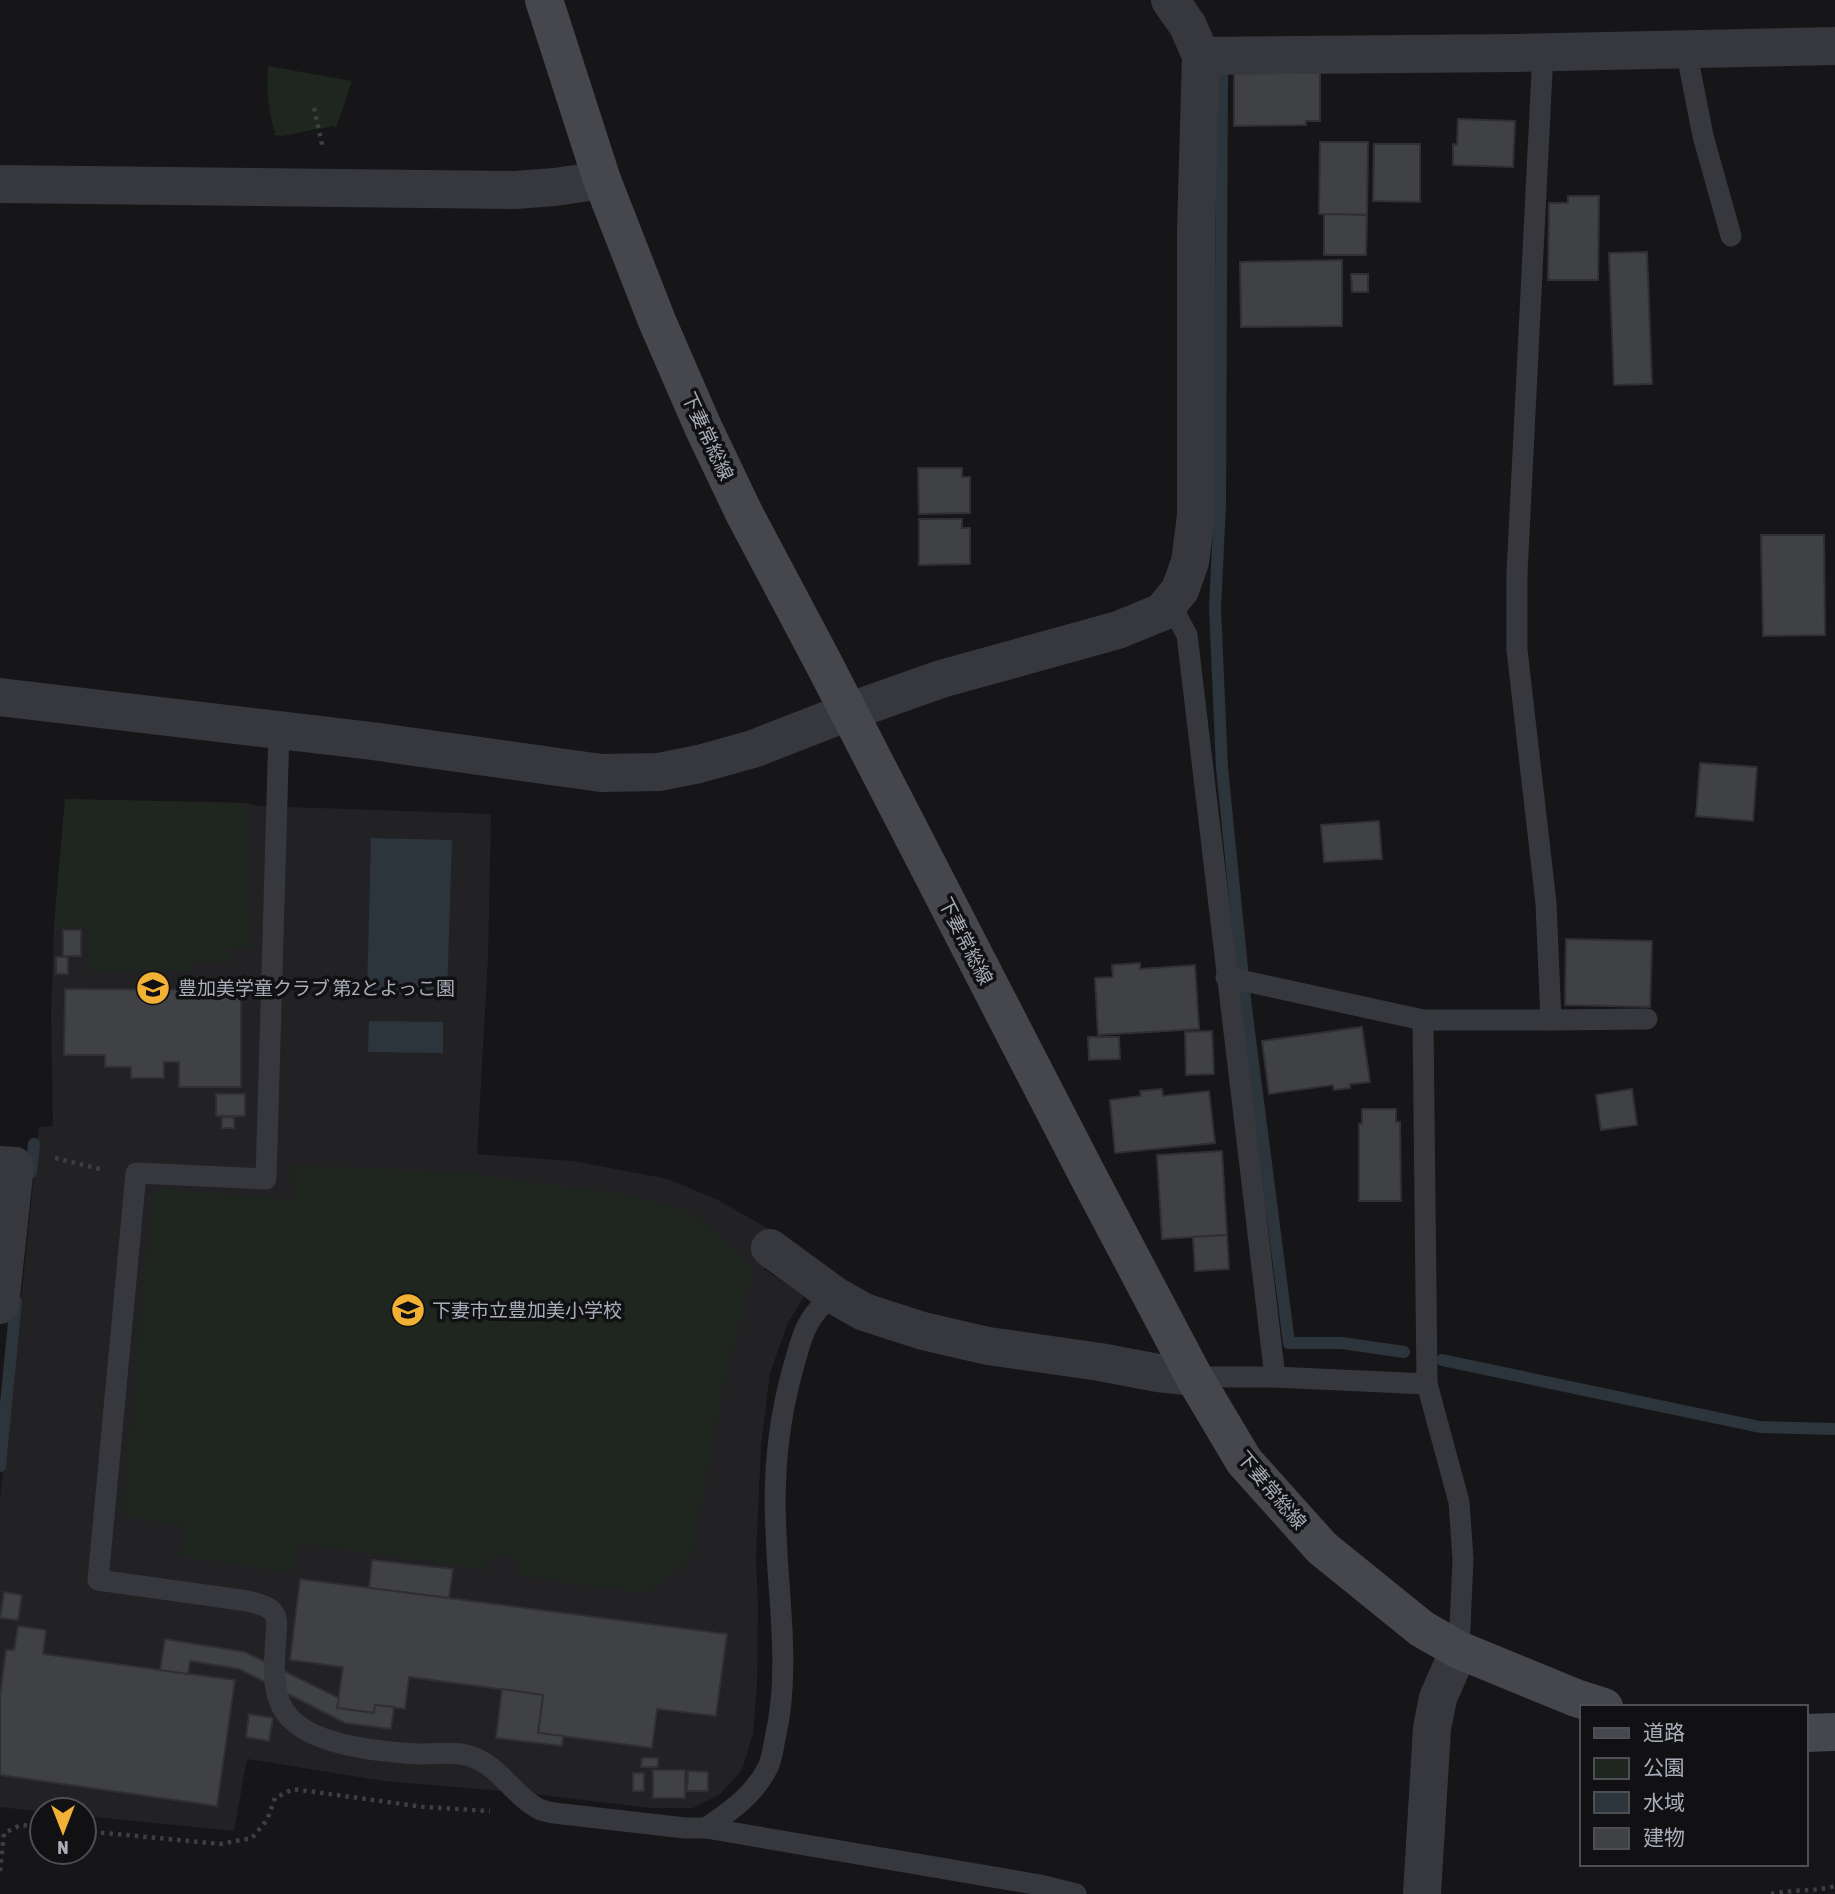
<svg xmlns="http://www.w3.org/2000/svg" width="1835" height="1894" font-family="'Asap Condensed','Noto Sans JP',sans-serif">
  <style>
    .built { fill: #222225 }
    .green { fill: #1e261f }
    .water { fill: #2c353c }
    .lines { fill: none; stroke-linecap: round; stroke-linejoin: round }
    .stream { stroke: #2c353c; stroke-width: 12 }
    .building { fill: #404145; stroke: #303034; stroke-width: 2 }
    .path { stroke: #3d3f44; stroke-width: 4.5; stroke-dasharray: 3.5 5; stroke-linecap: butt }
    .service { stroke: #37383d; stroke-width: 21 }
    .minor { stroke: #37383d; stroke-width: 38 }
    .tertiary { stroke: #37383d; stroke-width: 38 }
    .secondary { stroke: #45474d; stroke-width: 38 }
    .labels { text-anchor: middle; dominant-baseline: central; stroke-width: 7; stroke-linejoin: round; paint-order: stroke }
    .street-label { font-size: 19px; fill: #a8adb8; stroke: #111113 }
    .poi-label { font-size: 19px; fill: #a8adb8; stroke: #111113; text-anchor: start }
  </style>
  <rect width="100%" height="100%" fill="#161618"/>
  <path class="built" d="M65 799 246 803 260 806 491 814 488 959 477 1154 573 1161 668 1179 716 1199 776 1233 764 1269 804 1296 788 1323 770 1373 761 1446 756 1556 758 1607 757 1685 753 1734 742 1770 719 1795 693 1808H650L525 1793 384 1781 247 1759 234 1831 84 1816V1810H42V1812L0 1807V1499L39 1127 53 1126 51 1015 54 926Z"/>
  <g class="green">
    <path d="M268 66 352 81 336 128 333 126 282 136 274 135 275 132C268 110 266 89 268 66Z"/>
    <path d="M65 799 246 803 251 947 229 948V962H189V971H87L88 927 54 926Z"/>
    <path d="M291 1165 467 1173 626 1195 691 1212 754 1267 726 1375 690 1561 645 1593 516 1575 519 1567C514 1550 500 1553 487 1560L484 1566 486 1570 300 1543 294 1573 180 1556 184 1526 123 1516 152 1196 156 1191 165 1189 292 1200Z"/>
  </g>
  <g class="water">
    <path d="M371 838 452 840 447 996 367 994Z"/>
    <path d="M369 1021 443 1022V1053L368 1052Z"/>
  </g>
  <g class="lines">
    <g class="stream">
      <path d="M1222 73 1220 505 1215 608 1222 768 1246 1008 1289 1343H1342L1404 1352"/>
      <path d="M31 1172 34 1144"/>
      <path d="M1442 1360 1760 1427 1835 1429"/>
      <path d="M0 1466 16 1301"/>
    </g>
  </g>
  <g class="building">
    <path d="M1320 68V121H1306V125L1234 126V69Z"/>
    <path d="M1458 119 1515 121 1513 167 1453 165V144L1457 145Z"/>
    <path d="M1320 142H1368L1367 215 1319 214Z"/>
    <path d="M1374 144H1420V202L1373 201Z"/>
    <path d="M1568 196H1599L1598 280H1548L1549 203H1568Z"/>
    <path d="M1324 214 1367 215 1366 255H1324Z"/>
    <path d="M1647 252 1652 384 1614 385 1609 253Z"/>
    <path d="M1342 260V326L1241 327 1240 262Z"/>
    <path d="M1351 274H1368V292H1352Z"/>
    <path d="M918 468H962V477H970V513L919 514Z"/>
    <path d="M919 519H962V528H970V564L919 565Z"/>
    <path d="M1761 535H1824L1825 635 1763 636Z"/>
    <path d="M1700 763 1757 767 1753 821 1696 816Z"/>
    <path d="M1379 821 1382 859 1324 862 1321 825Z"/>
    <rect x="63" y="930" width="18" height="26"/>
    <path d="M1566 939 1652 941 1650 1007 1565 1005Z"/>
    <rect x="56" y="957" width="12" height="17"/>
    <path d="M1140 963V969L1195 965 1199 1029 1098 1035 1095 978 1113 977 1112 965Z"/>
    <path d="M65 989 241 990V1087H179V1062H164V1078H131V1067H105V1055H64Z"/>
    <path d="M1362 1027 1370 1082 1350 1084V1088L1334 1090 1333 1085 1269 1094 1262 1041Z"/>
    <path d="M1212 1031 1214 1074 1186 1075 1185 1032Z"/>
    <path d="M1088 1037H1119L1120 1059 1089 1060Z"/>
    <path d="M1162 1089 1163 1096 1209 1091 1215 1143 1115 1153 1110 1100 1141 1096 1140 1091Z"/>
    <path d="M1632 1089 1637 1125 1601 1130 1596 1095Z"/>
    <rect x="216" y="1094" width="29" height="22"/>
    <path d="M1362 1109H1396V1122H1400L1401 1201H1359V1124H1362Z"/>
    <path d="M222 1117 234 1118V1128H222Z"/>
    <path d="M1222 1151 1227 1235 1162 1239 1157 1155Z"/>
    <path d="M1227 1235 1229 1269 1195 1271 1193 1237Z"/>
    <path d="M372 1560 453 1569 449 1598 369 1588Z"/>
    <path d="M300 1579 727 1634 716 1716 657 1709 652 1748 538 1733 543 1695 409 1677 405 1709 375 1705 374 1713 337 1708 343 1667 290 1660Z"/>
    <path d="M4 1592 22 1595 18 1620 0 1618Z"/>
    <path d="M18 1626 46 1630 43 1654 235 1680 217 1806 0 1775V1695L6 1650H14Z"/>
    <path d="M165 1639 245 1652 339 1698 337 1708 374 1713 375 1705 394 1707 391 1729 345 1723 239 1669 190 1661 188 1674 160 1670Z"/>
    <path d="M502 1689 543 1695 538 1733 563 1736 562 1746 496 1738Z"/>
    <path d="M249 1714 273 1718 269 1741 246 1737Z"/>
    <path d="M642 1758H658V1767H641Z"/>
    <rect x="653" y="1770" width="32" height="28"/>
    <path d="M688 1771 708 1772V1791H687Z"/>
    <rect x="633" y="1773" width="11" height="18"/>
  </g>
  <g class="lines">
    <g class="path">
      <path d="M314 108 323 149"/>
      <path d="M55 1158 104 1170"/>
      <path d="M84 1831 220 1844 252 1838 267 1820 275 1798 293 1789 424 1807 490 1811"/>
      <path d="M0 1871 4 1833 21 1825 42 1827"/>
      <path d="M1771 1894C1792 1889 1815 1892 1835 1886"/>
    </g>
    <g class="service">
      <path d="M1686 49 1703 136 1731 236"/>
      <path d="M1169 602 1187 635 1275 1377"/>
      <path d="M279 730 266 1179 136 1173 98 1580 248 1601C257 1604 267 1605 273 1612 279 1619 276 1628 276 1637 274 1664 270 1699 291 1719 317 1746 382 1752 418 1754 432 1754 447 1752 461 1754 498 1760 509 1793 539 1809 543 1811 549 1812 554 1813L685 1828H706L1040 1885 1076 1894"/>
      <path d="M1226 977 1423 1020H1551L1546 903 1517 650V573L1543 52"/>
      <path d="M1423 1020 1427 1384"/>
      <path d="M1551 1020 1647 1019"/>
      <path d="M1194 1377H1275L1427 1384 1459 1502 1463 1559 1459 1650"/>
      <path d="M706 1828C730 1811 753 1796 767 1769 772 1761 773 1748 775 1739 791 1670 778 1600 776 1531 773 1478 778 1424 792 1372 802 1337 804 1318 834 1295"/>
    </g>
    <g class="minor">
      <path d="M1201 56 1516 53 1835 46"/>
      <path d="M0 697 372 741 601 773 659 772 699 764 753 749 848 712 941 679 1118 630 1162 612 1180 590 1190 562 1196 516V230L1201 56 1188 26 1170 0"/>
      <path d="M0 1165 15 1166 0 1305"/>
      <path d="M770 1248 834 1295 864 1312 923 1331 988 1346 1100 1362 1158 1373 1194 1377"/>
      <path d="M1422 1894 1432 1728 1438 1698 1459 1650"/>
    </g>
    <path class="tertiary" d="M0 184 515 190 555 187 602 180"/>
    <g class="secondary">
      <path d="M544 0 602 180 657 321 703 427 744 513 824 664 1087 1174 1194 1377 1244 1461 1322 1548 1422 1629 1459 1650 1576 1698 1604 1707"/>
      <path d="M1805 1733 1835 1732"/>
    </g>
  </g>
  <defs>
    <g id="school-disc" transform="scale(1.75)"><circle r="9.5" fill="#f2b134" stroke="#111113"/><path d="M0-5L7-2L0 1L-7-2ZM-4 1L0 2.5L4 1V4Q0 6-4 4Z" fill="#111"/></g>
  </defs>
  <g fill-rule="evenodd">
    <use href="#school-disc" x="153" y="988"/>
    <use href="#school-disc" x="408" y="1310"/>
  </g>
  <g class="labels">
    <g class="street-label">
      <text transform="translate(708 436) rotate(65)">下妻常総線</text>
      <text transform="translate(966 941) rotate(63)">下妻常総線</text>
      <text transform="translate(1272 1490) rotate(50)">下妻常総線</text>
    </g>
    <g class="poi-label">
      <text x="178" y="988">豊加美学童クラブ 第2とよっこ園</text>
      <text x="432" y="1310">下妻市立豊加美小学校</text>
    </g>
  </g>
  <rect x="1580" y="1705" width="228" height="161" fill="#111113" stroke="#4d4f55" stroke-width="2"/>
  <rect x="1594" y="1728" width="35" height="10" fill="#45474d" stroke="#4d4f55" stroke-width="2"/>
  <text x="1643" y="1740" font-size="21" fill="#a8adb8">道路</text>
  <rect x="1594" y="1758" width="35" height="21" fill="#1e261f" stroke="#4d4f55" stroke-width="2"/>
  <text x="1643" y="1775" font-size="21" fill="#a8adb8">公園</text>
  <rect x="1594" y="1792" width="35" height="21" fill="#2c353c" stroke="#4d4f55" stroke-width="2"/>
  <text x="1643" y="1810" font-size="21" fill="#a8adb8">水域</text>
  <rect x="1594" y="1828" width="35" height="21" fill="#404145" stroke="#4d4f55" stroke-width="2"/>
  <text x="1643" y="1845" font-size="21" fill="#a8adb8">建物</text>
  <g transform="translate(63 1831) rotate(180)"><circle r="33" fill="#111113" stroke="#4d4f55" stroke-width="2"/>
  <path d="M0-5L12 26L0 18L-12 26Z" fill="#f2b134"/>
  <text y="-10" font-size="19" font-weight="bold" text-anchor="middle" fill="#a8adb8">N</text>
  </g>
</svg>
